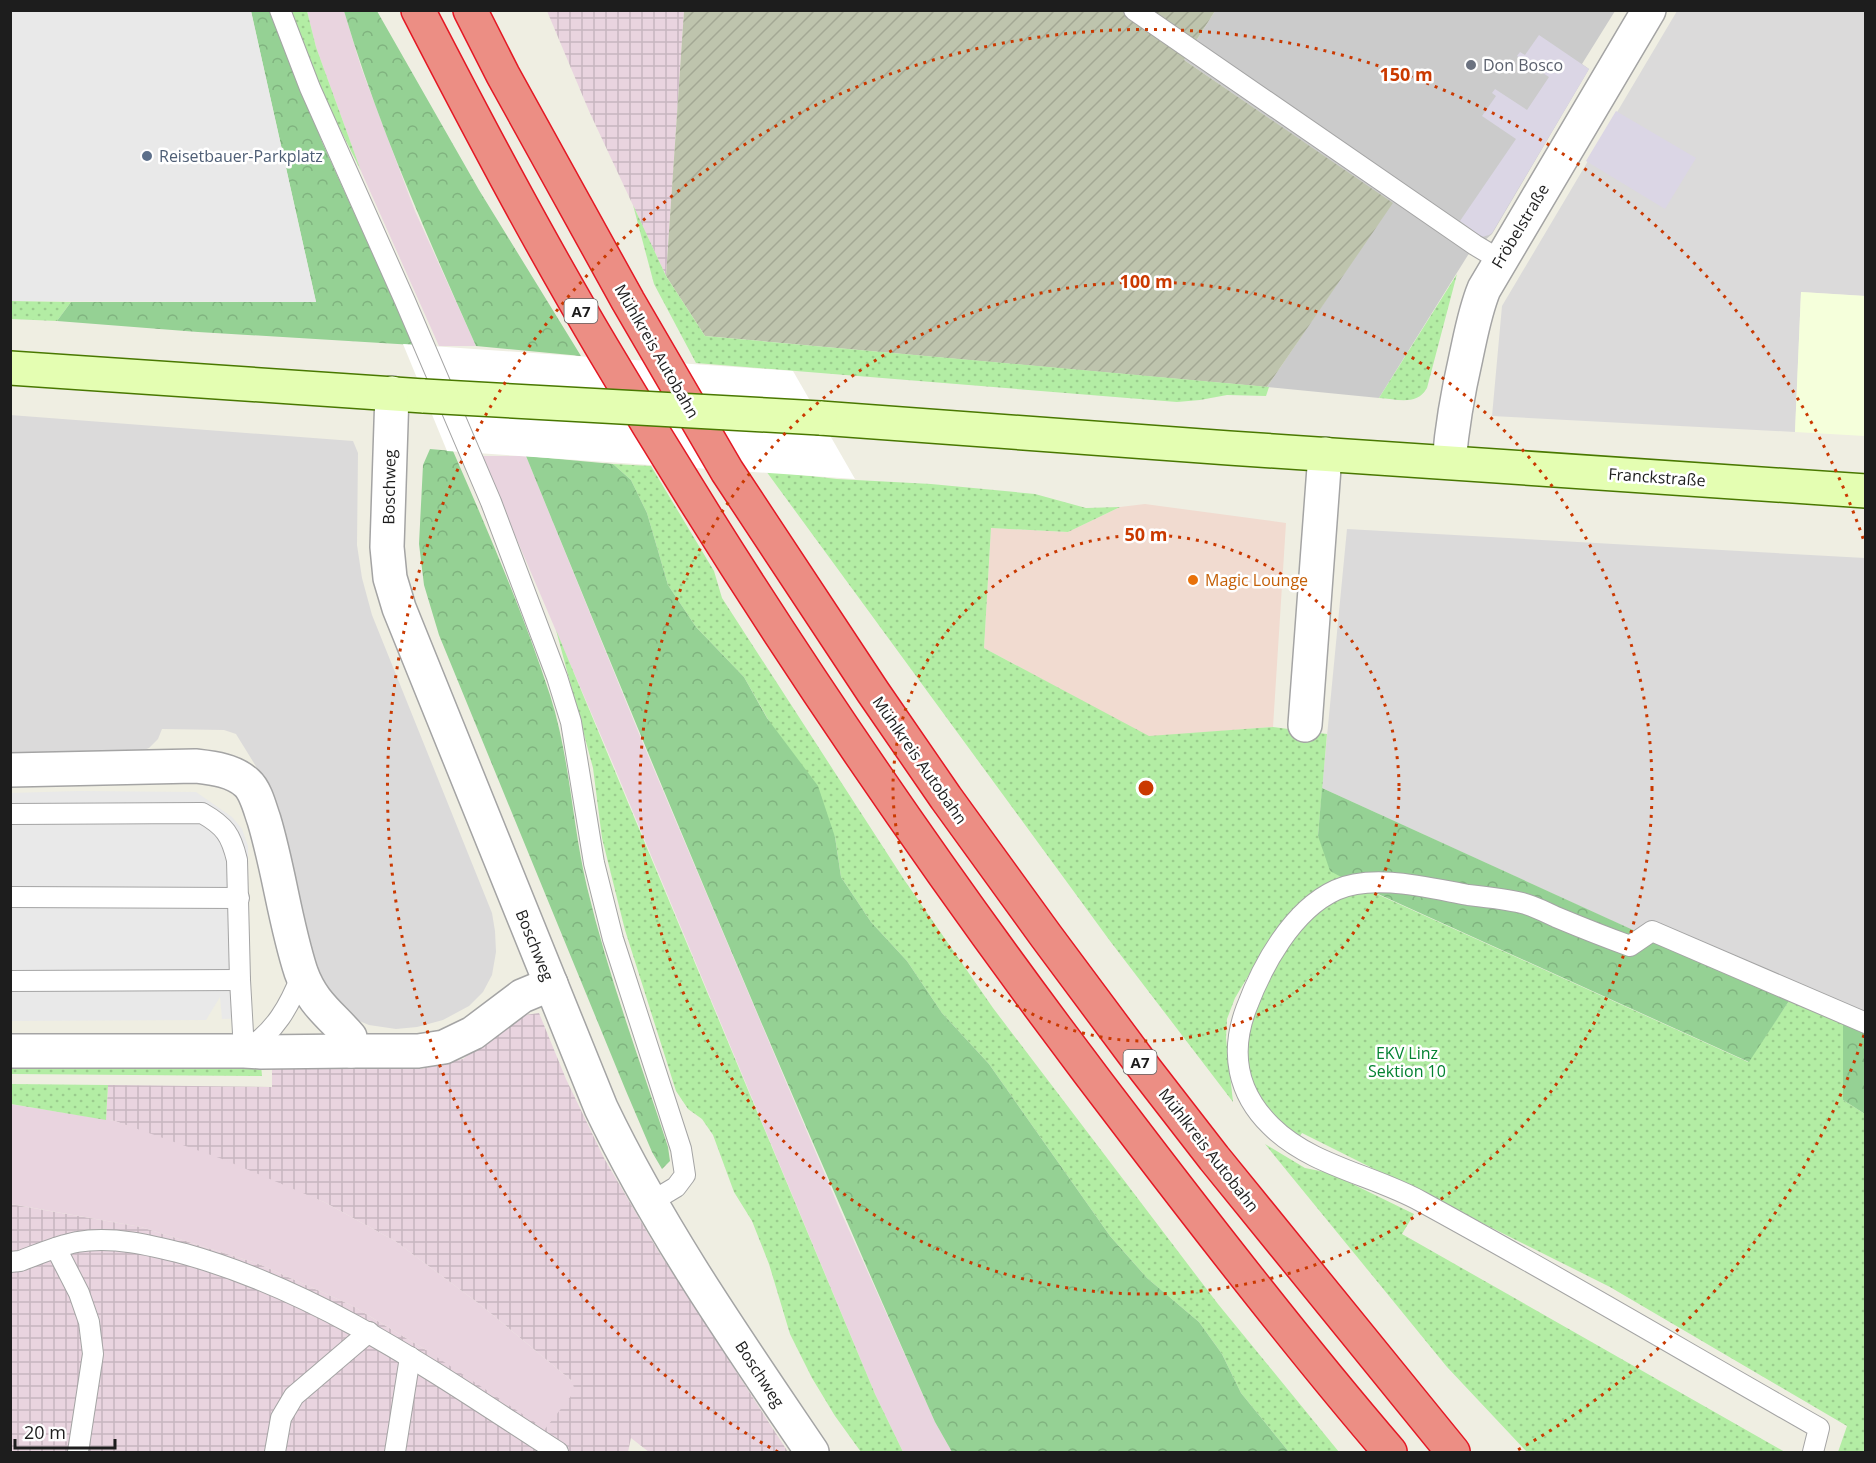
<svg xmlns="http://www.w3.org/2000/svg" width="1876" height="1463" font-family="'Open Sans',sans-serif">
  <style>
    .residential { fill: #dbdada }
    .commercial { fill: #f1dbd0 }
    .industrial { fill: url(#industrial-grid) }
    .education { fill: #f5ffdb }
    .religious { fill: #cbcbcb }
    .railway { fill: #e9d4df }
    .construction { fill: url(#construction-furrows) }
    .grass { fill: url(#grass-dots) }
    .forest { fill: url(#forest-crowns) }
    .parking { fill: #e9e9e9 }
    .plaza { fill: #dbd6e5 }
    .pier { fill: #fff }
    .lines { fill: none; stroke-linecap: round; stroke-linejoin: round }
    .lane-casing { stroke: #a4a4a4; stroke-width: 22 }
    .street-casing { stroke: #a4a4a4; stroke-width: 36 }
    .secondary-casing { stroke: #497800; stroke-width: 36 }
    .highway-casing { stroke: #e41824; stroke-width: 36 }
    .lane { stroke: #fff; stroke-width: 20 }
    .street { stroke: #fff; stroke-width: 33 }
    .secondary { stroke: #e4feb2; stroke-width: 33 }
    .highway { stroke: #ec8e84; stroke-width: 33 }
    .secondary-bridge-casing { stroke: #497800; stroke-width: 36; stroke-linecap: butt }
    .secondary-bridge { stroke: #e4feb2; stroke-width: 33 }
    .ring { fill: none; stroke: #ca3900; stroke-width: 3; stroke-dasharray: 3 6 }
    .worship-dot { fill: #6b7280; stroke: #fff; stroke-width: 2 }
    .service-dot { fill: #5c6f8a; stroke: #fff; stroke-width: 2 }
    .food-dot { fill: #e8710a; stroke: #fff; stroke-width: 2 }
    .labels { text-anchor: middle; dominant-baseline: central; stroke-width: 5; stroke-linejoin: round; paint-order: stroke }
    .shield { fill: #fff; stroke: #616161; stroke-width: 1.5 }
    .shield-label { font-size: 15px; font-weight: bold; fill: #1d1d1d }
    .worship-label { font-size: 16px; fill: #5b616d; stroke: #fff; text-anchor: start }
    .service-label { font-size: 16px; fill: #4e5e75; stroke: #fff; text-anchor: start }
    .street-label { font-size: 16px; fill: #1d1d1d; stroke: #fff }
    .food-label { font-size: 16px; fill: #c56008; stroke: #fff; text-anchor: start }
    .park-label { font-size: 16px; fill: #048232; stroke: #fff }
    .centre { fill: #ca3900; stroke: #fff; stroke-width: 3 }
    .ring-label { font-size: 18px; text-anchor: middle; font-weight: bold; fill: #ca3900; stroke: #fff; stroke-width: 5; stroke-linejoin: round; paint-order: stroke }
  </style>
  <defs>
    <pattern id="industrial-grid" width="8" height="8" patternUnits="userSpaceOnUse" patternTransform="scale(1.5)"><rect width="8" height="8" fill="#e9d4df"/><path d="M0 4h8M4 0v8" fill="none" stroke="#c7b6bf"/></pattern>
    <pattern id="construction-furrows" width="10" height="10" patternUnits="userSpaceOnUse" patternTransform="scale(1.5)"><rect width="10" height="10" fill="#bec4ad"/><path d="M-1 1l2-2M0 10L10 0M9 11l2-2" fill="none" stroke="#a3a894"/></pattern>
    <pattern id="grass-dots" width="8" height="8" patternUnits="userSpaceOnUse" patternTransform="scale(1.5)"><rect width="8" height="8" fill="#b3eda4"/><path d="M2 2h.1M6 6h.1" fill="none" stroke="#9acb8d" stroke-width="1.8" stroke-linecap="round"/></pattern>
    <pattern id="forest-crowns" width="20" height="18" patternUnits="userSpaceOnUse" patternTransform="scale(1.5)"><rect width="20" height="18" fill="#95d194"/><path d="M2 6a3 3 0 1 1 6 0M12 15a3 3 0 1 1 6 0" fill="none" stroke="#80b37f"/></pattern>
  </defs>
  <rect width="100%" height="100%" fill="#efeee2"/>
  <g class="residential">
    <path d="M1677 11H1865V296L1801 292 1795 432 1492 416 1502 306Z"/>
    <path d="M10 415 353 441 358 453 357 545 362 578 372 615 492 913 495 931 496 952 492 975 483 992 469 1006 443 1020 417 1027 396 1029 369 1025 345 1015 325 990 313 958 265 781 236 734 224 730 162 729 158 739 149 748 134 754 11 755Z"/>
    <path d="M1347 529 1865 558V1014L1641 934 1322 788Z"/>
  </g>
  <path class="commercial" d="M1145 504 1286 523 1273 727 1149 737 984 648 991 528 1068 532 1120 507Z"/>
  <g class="industrial">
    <path d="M547 11H684L666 276 589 111Z"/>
    <path d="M539 1013 566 1079 604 1158 657 1249 788 1452H649L631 1438 628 1452H11L10 1204 141 1227 259 1264 351 1305 426 1350 572 1381 482 1306 395 1241 324 1202 115 1121 106 1120 108 1085 272 1087V1069H421L463 1059 496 1031 525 1015Z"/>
  </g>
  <path class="education" d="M1801 292 1865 296V436L1795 432Z"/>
  <path class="religious" d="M1215 11H1615L1582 64 1589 69 1492 234 1468 255 1379 398 1267 387 1392 203 1184 60Z"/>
  <g class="railway">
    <path d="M307 11H344L361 67 415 211 476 346H439L361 171 316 47Z"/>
    <path d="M481 456H526L642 741 840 1210 935 1422 952 1452H903L875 1394 611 759Z"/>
    <path d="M10 1104 115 1121 225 1160 324 1202 395 1241 482 1306 572 1381 575 1391 545 1429 426 1350 351 1305 259 1264 141 1227 11 1204Z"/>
  </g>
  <path class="construction" d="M684 11H1215L1184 60 1393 203 1267 387 705 336 666 276Z"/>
  <g class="grass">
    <path d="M289 11H307L316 47 361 171 318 85Z"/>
    <path d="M633 205 666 276 705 336 1269 387 1266 396 1227 395 1200 400 1177 402 696 363 654 284Z"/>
    <path d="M1457 274 1427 388C1417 406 1397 399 1379 398Z"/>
    <path d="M10 301 71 302 57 321 11 319Z"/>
    <path d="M613 464 651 466 714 571 722 598 905 881 993 1008 1218 1304 1339 1452H1289L1241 1393 1222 1354 1199 1322 1147 1278 1110 1236 989 1064 942 1013 907 961 871 922 841 877 835 837 744 677 696 627 668 585 647 513 631 480Z"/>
    <path d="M766 471 837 479 931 484 1035 494 1086 508 1120 507 1068 532 991 528 984 648 1149 736 1273 727 1327 734 1318 836 1345 879 1265 948 1235 998 1227 1019 1226 1038 1233 1102 1110 941Z"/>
    <path d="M556 630 875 1394 903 1452H861L835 1416 812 1378 790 1334 769 1264 752 1221 734 1192 713 1135 702 1119 688 1109 676 1091 625 930 602 838 593 768Z"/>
    <path d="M1368 890 1748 1062 1789 1001 1843 1024V1100L1865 1114V1452H1838L1847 1426 1610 1287 1302 1133 1298 1139C1278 1123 1261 1109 1252 1084 1247 1070 1246 1052 1247 1038 1250 1004 1295 929 1322 908 1335 898 1352 894 1368 890Z"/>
    <path d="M11 1064 261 1065 262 1076 11 1074Z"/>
    <path d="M11 1084 108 1085 106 1120 11 1104Z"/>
    <path d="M1265 1144 1305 1168 1330 1173 1414 1214 1402 1234 1785 1452H1527L1447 1367Z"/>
  </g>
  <g class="forest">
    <path d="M251 11H271L323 144 414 345 198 332 57 321 71 302H316Z"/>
    <path d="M344 11H377L479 190 581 356 476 346C427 236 378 126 344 11Z"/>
    <path d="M430 449 453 451C488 531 523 612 550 695 570 757 572 824 587 887 608 975 640 1061 668 1147L670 1161 662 1169 652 1152 626 1091 439 635 424 585 419 544 423 465Z"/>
    <path d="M526 456 613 464 631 480 647 513 668 585 696 627 744 677 767 718 818 786 835 837 841 877 871 922 907 961 942 1013 989 1064 1110 1236 1147 1278 1199 1322 1222 1354 1241 1393 1289 1452H952L935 1422C793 1103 658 780 526 456Z"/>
    <path d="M1322 788 1789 1001 1749 1062 1345 879 1330 871 1318 836Z"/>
    <path d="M1843 1024 1865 1034V1114L1843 1100Z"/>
  </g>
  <g class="parking">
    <path d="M11 10 251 11 316 302 11 301Z"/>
    <path d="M79 791 196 792 232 817 242 829 248 846 249 1018 222 1019 220 997 206 1020 11 1021 10 793Z"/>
  </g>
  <g class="plaza">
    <path d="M1539 35 1589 69 1492 233 1489 235 1482 237 1460 221 1516 139 1482 116 1496 96 1492 93 1495 89 1527 110 1549 77 1517 56 1520 52 1525 55Z"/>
    <path d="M1616 111 1696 158 1665 209 1586 161Z"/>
  </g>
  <path class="pier" d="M403 344 793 371 855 479 447 451Z"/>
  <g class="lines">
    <g class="lane-casing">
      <g id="lane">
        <path d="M280 10 310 88 405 301 491 502 557 677 571 722 594 863 613 939 681 1149 685 1175 676 1187 651 1202"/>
        <path d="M1134 10 1475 245 1500 260"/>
        <path d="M10 814 202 813C225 826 231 835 237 860L240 980 244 1051C275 1033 290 1005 302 974"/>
        <path d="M10 897 239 898"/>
        <path d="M10 981 240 980"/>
        <path d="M56 1248 79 1293 89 1322 93 1354 78 1452"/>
        <path d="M10 1262 20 1261C39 1254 57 1246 77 1242 113 1236 150 1245 185 1254 324 1293 438 1375 558 1452"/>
        <path d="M275 1452 281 1418 294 1396 369 1332"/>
        <path d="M395 1452 410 1357"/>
        <path d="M1813 1452 1819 1428C1687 1353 1556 1275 1422 1202 1374 1175 1311 1166 1271 1126 1237 1093 1230 1052 1246 1009 1262 966 1292 910 1336 890 1373 873 1429 888 1468 895 1486 897 1505 899 1522 903 1534 906 1545 912 1556 917 1580 927 1605 937 1630 946L1652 931 1866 1023"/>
      </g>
    </g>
    <g class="street-casing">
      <g id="street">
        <path d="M392 393 387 547 390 578 399 608 601 1108C659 1229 737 1341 812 1452"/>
        <path d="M1449 462C1452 426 1458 392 1466 357 1471 334 1475 311 1484 289L1649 10"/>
        <path d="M1305 725 1325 454"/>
        <path d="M10 770 195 766C212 768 233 770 247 783 256 791 260 809 264 820 279 870 285 923 301 972 312 1003 330 1014 350 1037L351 1051H418L444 1047 473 1033 522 996 551 984"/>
        <path d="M10 1051H244L261 1052 351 1051"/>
      </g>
    </g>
    <g class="secondary-casing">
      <g id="secondary">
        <path d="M10 368 424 396"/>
        <path d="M820 418 1229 448 1866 491"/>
      </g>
    </g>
    <g class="highway-casing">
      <g id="highway">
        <path d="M418 10C477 124 537 238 603 349 765 623 945 886 1139 1138 1220 1244 1303 1351 1390 1452"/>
        <path d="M470 10 503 75 628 301 727 471 873 692 946 798 1046 936 1145 1069 1214 1158 1453 1452"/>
      </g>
    </g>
    <use href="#lane" class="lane"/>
    <use href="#street" class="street"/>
    <use href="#secondary" class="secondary"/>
    <use href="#highway" class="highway"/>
    <g class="secondary-bridge-casing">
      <path id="secondary-bridge" d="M424 396 820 418"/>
    </g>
    <use href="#secondary-bridge" class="secondary-bridge"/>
  </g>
  <g class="ring">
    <circle cx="1146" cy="788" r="253"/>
    <circle cx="1146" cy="788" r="506"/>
    <path d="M1864 1035A759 759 0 0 1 1514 1452M778 1452A759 759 0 1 1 1864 541"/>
  </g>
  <circle class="worship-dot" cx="1471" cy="65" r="6"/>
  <circle class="service-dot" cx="147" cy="156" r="6"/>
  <circle class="food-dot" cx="1193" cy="580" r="6"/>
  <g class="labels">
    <g class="shield">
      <rect x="564.5" y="299" width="33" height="24" rx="4.5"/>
      <rect x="1123.5" y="1050" width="33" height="24" rx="4.5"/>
    </g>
    <g class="shield-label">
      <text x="581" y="311">A7</text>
      <text x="1140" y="1062">A7</text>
    </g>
    <g class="worship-label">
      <text x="1483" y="65">Don Bosco</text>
    </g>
    <g class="service-label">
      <text x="159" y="156">Reisetbauer-Parkplatz</text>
    </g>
    <g class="street-label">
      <text transform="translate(1520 226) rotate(-59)">Fröbelstraße</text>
      <text transform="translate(657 351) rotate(60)">Mühlkreis Autobahn</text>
      <text transform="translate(1657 477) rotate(4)">Franckstraße</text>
      <text transform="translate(389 487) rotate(-89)">Boschweg</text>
      <text transform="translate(920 760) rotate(55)">Mühlkreis Autobahn</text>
      <text transform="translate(535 945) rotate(68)">Boschweg</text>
      <text transform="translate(1209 1150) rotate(52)">Mühlkreis Autobahn</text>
      <text transform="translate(760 1374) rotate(57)">Boschweg</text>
    </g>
    <g class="food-label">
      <text x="1205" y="580">Magic Lounge</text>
    </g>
    <g class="park-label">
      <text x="1407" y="1053">EKV Linz<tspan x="1407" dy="18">Sektion 10</tspan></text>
    </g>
  </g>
  <circle cx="1146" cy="788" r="9" class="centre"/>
  <g class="ring-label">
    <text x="1406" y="81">150 m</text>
    <text x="1146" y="288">100 m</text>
    <text x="1146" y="541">50 m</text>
  </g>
  <rect width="1876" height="1463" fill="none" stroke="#1d1d1d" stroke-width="24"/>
  <path d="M15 1439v9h100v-9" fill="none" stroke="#1d1d1d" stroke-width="3"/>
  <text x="24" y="1439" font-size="18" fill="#1d1d1d" stroke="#ffffff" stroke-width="4.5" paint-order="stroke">20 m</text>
</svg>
